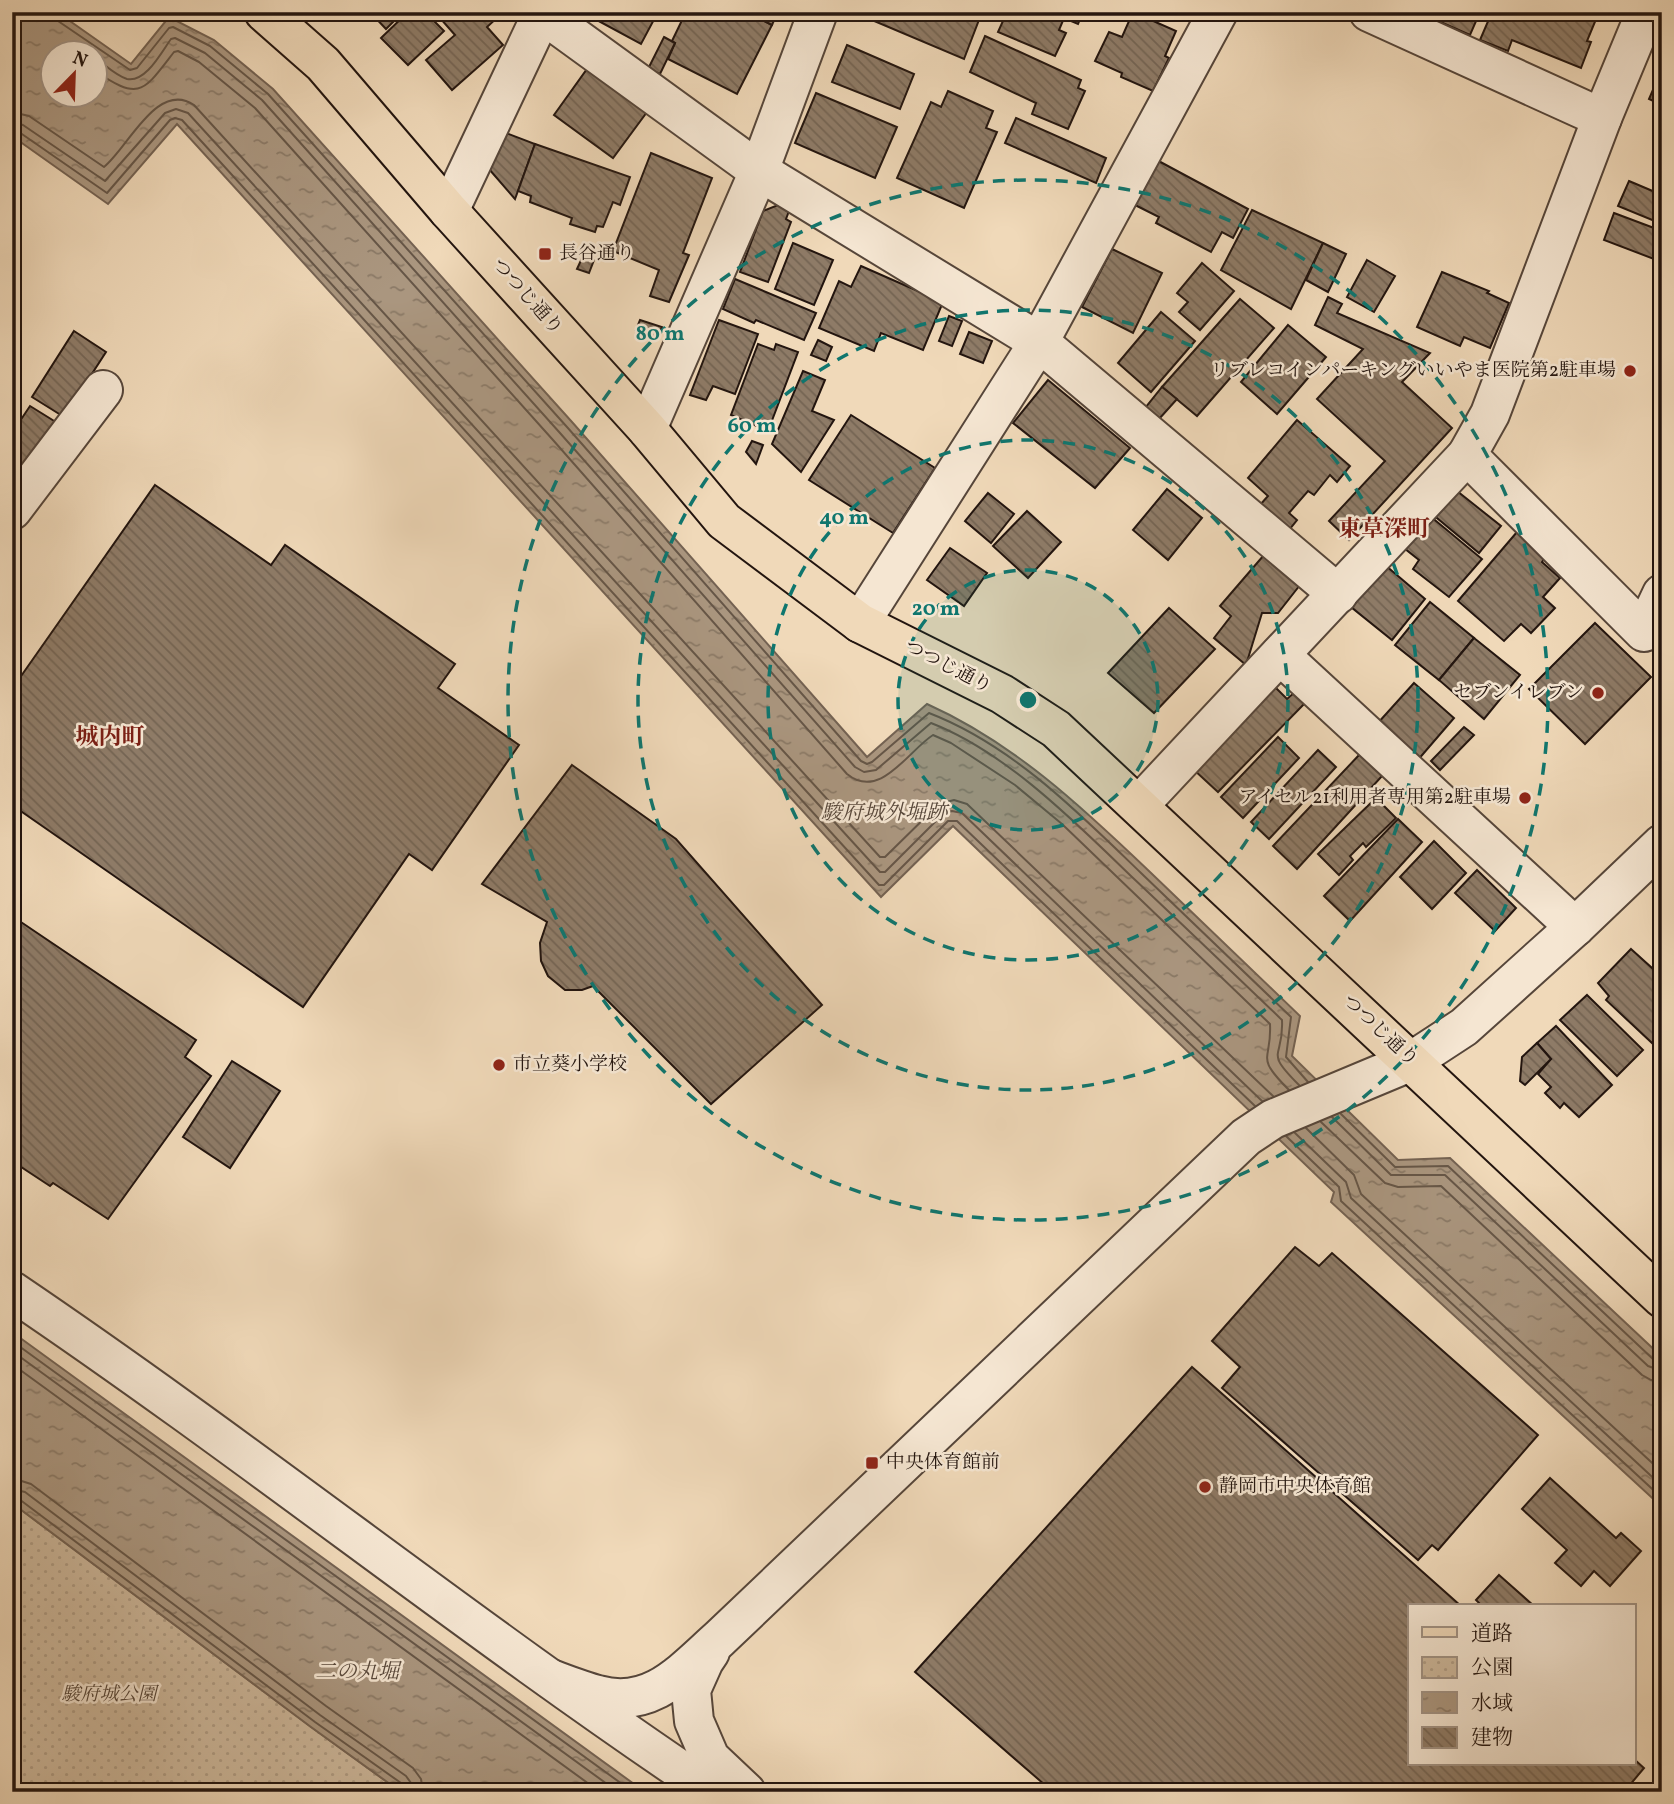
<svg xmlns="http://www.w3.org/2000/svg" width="1674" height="1804" font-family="Vollkorn,'Noto Serif JP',serif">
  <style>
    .park { fill: url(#park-dots); stroke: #786656; stroke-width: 2 }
    .water { fill: url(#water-ripples); stroke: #746252; stroke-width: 2; fill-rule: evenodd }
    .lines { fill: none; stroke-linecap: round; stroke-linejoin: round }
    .shore { stroke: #665647; stroke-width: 2 }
    .building { fill: url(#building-back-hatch); stroke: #23150f; stroke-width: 2 }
    .minor-casing { stroke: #56463a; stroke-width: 42 }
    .major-casing { stroke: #23150f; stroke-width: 42 }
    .minor { stroke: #f5e6d2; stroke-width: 38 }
    .major { stroke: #f0d9b9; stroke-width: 38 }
    .ring { fill: none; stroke: #0f766e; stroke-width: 3.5; stroke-dasharray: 12 9 }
    .poi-dot { fill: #8f2418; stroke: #f5e6d2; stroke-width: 2.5 }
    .labels { text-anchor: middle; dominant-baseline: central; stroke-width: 5; stroke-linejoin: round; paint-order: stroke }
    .poi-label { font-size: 19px; fill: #23150f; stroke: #f5e6d2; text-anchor: start }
    .street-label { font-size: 19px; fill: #23150f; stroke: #f5e6d2 }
    .park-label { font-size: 19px; font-style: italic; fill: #564639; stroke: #f5e6d2 }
    .water-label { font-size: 21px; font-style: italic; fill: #59493c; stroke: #f5e6d2 }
    .quarter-label { font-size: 23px; font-weight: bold; fill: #7a1f14; stroke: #f5e6d2 }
    .centre { fill: #0f766e; stroke: #f5e6d2; stroke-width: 3.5 }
    .ring-label { font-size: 21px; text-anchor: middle; font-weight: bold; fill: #0f766e; stroke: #f5e6d2; stroke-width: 5; stroke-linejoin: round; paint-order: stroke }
  </style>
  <defs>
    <pattern id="park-dots" width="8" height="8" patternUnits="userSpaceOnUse" patternTransform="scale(1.75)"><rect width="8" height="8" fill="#cdb89c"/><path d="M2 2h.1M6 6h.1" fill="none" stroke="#b09d85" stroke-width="1.8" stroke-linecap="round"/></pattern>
    <pattern id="water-ripples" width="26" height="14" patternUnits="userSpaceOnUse" patternTransform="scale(1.75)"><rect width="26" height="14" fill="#aa967f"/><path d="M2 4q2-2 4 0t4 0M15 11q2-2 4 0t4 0" fill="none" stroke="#8a7966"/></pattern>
    <pattern id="building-back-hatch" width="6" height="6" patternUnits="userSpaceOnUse" patternTransform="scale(1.75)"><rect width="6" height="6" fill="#8e7b67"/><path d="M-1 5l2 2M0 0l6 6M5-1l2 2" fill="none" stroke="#746453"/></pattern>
  </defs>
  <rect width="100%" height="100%" fill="#f0d9b9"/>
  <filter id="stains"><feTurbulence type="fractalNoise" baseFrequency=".00286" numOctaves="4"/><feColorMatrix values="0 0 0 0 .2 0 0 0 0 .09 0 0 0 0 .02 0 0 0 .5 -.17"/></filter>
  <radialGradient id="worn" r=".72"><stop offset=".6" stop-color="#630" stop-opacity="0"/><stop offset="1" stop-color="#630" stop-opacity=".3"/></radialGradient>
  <path class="park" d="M12 1503 311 1727 401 1792H12Z"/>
  <g class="water">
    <path d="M12 12H57L131 64 169 17 214 40 273 89 572 422 867 757 927 704C1014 743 1082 807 1150 872 1200 920 1250 968 1300 1016L1292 1056 1398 1160 1450 1158 1662 1357V1507L1331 1202 1334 1192 953 826 881 897 177 124 108 204 12 136ZM52 52H94V94H52Z"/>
    <path d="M12 1332 645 1792H401L311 1727 12 1503Z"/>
  </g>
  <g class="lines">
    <g class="shore">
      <path d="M54 12 58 21 130 70 137 68 169 28 173 27 210 46 268 94 567 427 861 761 867 764 872 762 929 713C1012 745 1078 812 1141 873 1191 921 1241 969 1291 1017L1286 1057 1308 1082"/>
      <path d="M94 57C104 64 116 76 127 79 146 83 162 51 171 39L175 38 205 53 262 100 560 433 855 767 864 772 876 770 931 723C1006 752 1075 822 1132 877 1182 924 1232 972 1282 1020 1284 1060 1263 1049 1299 1085"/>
      <path d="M94 70C140 102 143 92 174 52L178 51 199 62 255 108 553 440 847 774C880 801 908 751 933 735L951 743 1015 785 1062 824 1270 1024C1272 1062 1254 1055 1289 1090"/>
      <path d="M12 112 29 116 104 167C128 148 157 80 194 105L880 857H885L939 804 954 800 967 804 1273 1096"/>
      <path d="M12 122 23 125 105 181 165 113 176 109 188 113 880 872H885L943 814 952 811 962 813 1262 1101"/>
      <path d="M12 131 19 132 107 193 170 120 175 118 182 120 879 885H884L948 821H957L1255 1106"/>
      <path d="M1341 1114 1395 1167 1448 1166 1654 1360 1662 1362"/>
      <path d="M1332 1117 1391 1175H1445L1648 1366 1662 1371"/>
      <path d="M1321 1122 1385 1183 1398 1187 1441 1186 1642 1375 1651 1380 1662 1381"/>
      <path d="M1306 1128 1354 1175 1361 1194 1662 1472"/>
      <path d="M1295 1133 1346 1182 1351 1198 1662 1486"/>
      <path d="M1286 1136 1339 1187 1341 1201 1662 1498"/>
      <path d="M12 1341 633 1792"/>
      <path d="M12 1351 618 1792"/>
      <path d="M12 1364 600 1792"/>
      <path d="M12 1478 31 1484 326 1706 413 1768 421 1779 423 1792"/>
      <path d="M12 1489 25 1492 320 1715 406 1776 411 1783 413 1792"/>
      <path d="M12 1498 19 1499 315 1722 401 1783 404 1792"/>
    </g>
  </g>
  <g class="building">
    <path d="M370 12H403L386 29Z"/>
    <path d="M408 12H439L432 19 444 31 408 65 381 38Z"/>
    <path d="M446 12H494L498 17 487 27 503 45 452 90 426 60 455 35 440 18Z"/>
    <path d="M582 12H658L641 44Z"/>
    <path d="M686 12H747L772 25 737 94 668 59 675 43 672 41Z"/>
    <path d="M747 12H778L772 25Z"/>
    <path d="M853 12H982L964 59Z"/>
    <path d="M1007 12H1083L1078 24 1064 18 1059 30 1066 33 1055 56 998 32Z"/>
    <path d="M1133 12 1176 31 1165 56 1169 58 1153 91 1121 77 1122 73 1095 61 1109 32 1122 37Z"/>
    <path d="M1431 12H1480L1470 35 1429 17Z"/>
    <path d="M1492 12H1599L1587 41 1591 42 1581 68 1512 40 1508 51 1480 40Z"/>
    <path d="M985 36 1081 80 1078 88 1085 91 1068 129 1032 114 1036 103 970 72Z"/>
    <path d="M664 37 675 43 660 74 648 69Z"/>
    <path d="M847 45 914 74 900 109 832 82Z"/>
    <path d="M587 69 647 112 613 158 554 115Z"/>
    <path d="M1662 69V105L1649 99Z"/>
    <path d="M948 91 993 111 986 128 997 132 964 208 897 178 931 102 941 107Z"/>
    <path d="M816 93 897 127 875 178 795 143Z"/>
    <path d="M1016 118 1106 158 1096 183 1005 143Z"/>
    <path d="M506 133 535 144 515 199 489 169Z"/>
    <path d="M535 144 630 177 620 205 613 202 603 227 597 226 595 232 570 224 572 218 530 202 531 196 518 191Z"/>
    <path d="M651 153 712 178 683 253 689 255 669 302 650 296 659 270 613 251Z"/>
    <path d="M1153 158 1248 209 1233 238 1222 232 1211 252 1156 223 1159 217 1129 202Z"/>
    <path d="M1629 181 1662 195V224L1618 206Z"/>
    <path d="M778 205 789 211 786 219 791 222 768 282 740 272 763 211Z"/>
    <path d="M1252 210 1323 243 1291 309 1221 270Z"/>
    <path d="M1614 213 1662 231V262L1604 240Z"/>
    <path d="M793 243 833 260 814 305 775 289Z"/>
    <path d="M1323 243 1346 254 1328 292 1306 280Z"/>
    <path d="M1112 249 1162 273 1133 333 1082 307Z"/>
    <path d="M583 256 594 260 589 273 577 269Z"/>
    <path d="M1367 260 1395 276 1374 312 1347 297Z"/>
    <path d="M1202 263 1234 291 1200 330 1179 312 1188 302 1177 293Z"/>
    <path d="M861 266 943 302 923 350 881 333 874 351 819 328 839 281 851 287Z"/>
    <path d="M1442 272 1489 291 1487 293 1509 303 1490 348 1464 337 1460 346 1417 327Z"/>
    <path d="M735 279 816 313 804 340 756 320 754 323 723 309Z"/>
    <path d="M1328 297 1342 304 1337 313 1430 353 1402 382 1452 428 1349 540 1329 521 1385 461 1317 399 1363 349 1315 325Z"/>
    <path d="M1240 299 1274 328 1197 416 1162 387Z"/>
    <path d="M1161 312 1195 341 1151 392 1118 363Z"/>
    <path d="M949 316 962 321 952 346 939 341Z"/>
    <path d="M640 320 662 327 657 338 636 330Z"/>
    <path d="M719 320 758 334 735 394 713 386 706 400 690 395Z"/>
    <path d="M1288 325 1326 357 1277 414 1241 382Z"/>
    <path d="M74 331 106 352 64 417 32 397Z"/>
    <path d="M969 332 992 341 983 363 960 354Z"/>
    <path d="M818 340 832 347 826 361 811 355Z"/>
    <path d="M758 344 774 350 776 344 798 352 768 431 731 415Z"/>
    <path d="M803 371 825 380 812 411 834 420 801 472 772 444Z"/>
    <path d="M1048 380 1130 448 1095 488 1013 423Z"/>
    <path d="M1162 387 1177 399 1159 419 1146 407Z"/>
    <path d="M30 406 59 424 28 475 12 465V433Z"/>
    <path d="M851 415 935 468 893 533 809 480Z"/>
    <path d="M1297 420 1350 466 1337 482 1330 475 1314 495 1308 491 1289 513 1297 520 1289 530 1260 505 1268 496 1248 478Z"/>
    <path d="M752 441 763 445 756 464 746 452Z"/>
    <path d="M155 485 271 565 285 545 455 664 438 688 519 745 432 870 409 854 303 1007 12 805V689Z"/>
    <path d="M1452 487 1501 526 1479 553 1431 513Z"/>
    <path d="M1167 489 1202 518 1168 560 1133 530Z"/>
    <path d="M988 493 1014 514 991 543 965 521Z"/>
    <path d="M1027 511 1061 542 1028 578 993 546Z"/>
    <path d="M1430 516 1482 559 1449 597 1413 569 1419 560 1404 548Z"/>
    <path d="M1517 532 1546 556 1542 562 1560 578 1543 597 1555 608 1531 633 1521 624 1504 641 1458 601Z"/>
    <path d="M950 548 987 573 964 606 927 580Z"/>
    <path d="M1264 555 1300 585 1278 613H1262L1246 665 1214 638 1231 616 1220 606Z"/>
    <path d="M1385 565 1425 599 1392 640 1351 607Z"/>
    <path d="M1430 602 1474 638 1439 680 1395 645Z"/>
    <path d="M1169 608 1215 649 1154 713 1108 673Z"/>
    <path d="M1595 623 1651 677 1585 744 1529 689Z"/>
    <path d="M1474 638 1520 675 1484 719 1439 680Z"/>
    <path d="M1414 683 1454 718 1417 761 1377 724Z"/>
    <path d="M1273 685 1287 699 1295 692 1306 702 1218 792 1193 769Z"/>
    <path d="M1464 727 1474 735 1440 770 1431 761Z"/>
    <path d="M1278 737 1299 758 1243 818 1221 797Z"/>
    <path d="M1318 750 1336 767 1269 839 1251 822Z"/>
    <path d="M1360 754 1382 776 1297 869 1273 846Z"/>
    <path d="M572 765 676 839 822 1005 711 1104 593 986 582 990H565L548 976 541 961 540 943 547 922 482 884Z"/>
    <path d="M1376 798 1396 818 1366 847 1363 843 1350 856 1353 860 1339 875 1318 854Z"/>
    <path d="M1398 819 1422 842 1350 921 1324 896Z"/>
    <path d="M1434 841 1466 873 1432 909 1400 877Z"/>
    <path d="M1477 870 1516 908 1495 931 1455 893Z"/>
    <path d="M12 916 196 1040 185 1057 211 1076 108 1219 53 1183 50 1186 12 1161Z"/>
    <path d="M1631 949 1662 977V1032L1652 1043 1606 1000 1609 996 1598 983Z"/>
    <path d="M1587 995 1643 1050 1617 1076 1560 1020Z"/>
    <path d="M1556 1026 1612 1085 1579 1117 1564 1103 1560 1108 1545 1093 1551 1087 1538 1074 1551 1059 1537 1043Z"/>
    <path d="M1537 1043 1551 1059 1525 1085 1520 1081 1522 1057Z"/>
    <path d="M232 1061 280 1091 230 1168 183 1137Z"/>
    <path d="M1295 1247 1319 1266 1332 1253 1538 1435 1438 1550 1432 1545 1418 1560 1222 1388 1240 1367 1212 1341Z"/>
    <path d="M1192 1367 1461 1606H1410V1764H1634V1759L1644 1768 1624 1792H1053L915 1672Z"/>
    <path d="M1550 1478 1616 1538 1621 1533 1641 1551 1610 1586 1594 1571 1581 1586 1555 1563 1567 1550 1522 1509Z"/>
    <path d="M1499 1575 1534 1606H1482L1476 1600Z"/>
  </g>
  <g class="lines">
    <g class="minor-casing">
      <g id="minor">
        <path d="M540 12 759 171 1039 342 1338 594"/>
        <path d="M1369 12 1602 118 1490 414 1467 455 1644 632 1662 594"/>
        <path d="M1602 118 1646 12"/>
        <path d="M449 211 543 12"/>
        <path d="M647 429 759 171 818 12"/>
        <path d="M12 510 103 390"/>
        <path d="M860 623 1039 342 1218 12"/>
        <path d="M1280 655 1575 927"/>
        <path d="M1139 805 1467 455"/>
        <path d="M12 1291C250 1452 474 1632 713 1792"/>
        <path d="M710 1652 704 1661 691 1690 694 1721 710 1758 746 1792"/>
        <path d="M551 1679C567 1685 582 1691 598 1695 651 1710 683 1671 719 1639L1246 1137 1273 1119 1412 1061 1464 1027 1575 927 1662 844"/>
      </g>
    </g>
    <g class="major-casing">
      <path id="major" d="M264 12 323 64 449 211 647 429 724 521 860 623 1002 694 1056 729 1662 1298"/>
    </g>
    <use href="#minor" class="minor"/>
    <use href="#major" class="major"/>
  </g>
  <circle cx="1028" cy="700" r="130" fill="#0f766e" fill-opacity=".12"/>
  <g class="ring">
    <circle cx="1028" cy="700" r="130"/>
    <circle cx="1028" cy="700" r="260"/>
    <circle cx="1028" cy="700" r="390"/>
    <circle cx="1028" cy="700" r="520"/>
  </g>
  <g class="poi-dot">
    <rect x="538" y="247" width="14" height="14" rx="3.5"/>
    <circle cx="1630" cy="371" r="7"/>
    <circle cx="1598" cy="693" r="7"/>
    <circle cx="1525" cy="798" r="7"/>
    <circle cx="499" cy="1065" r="7"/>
    <rect x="865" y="1456" width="14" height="14" rx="3.5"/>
    <circle cx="1205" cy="1487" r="7"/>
  </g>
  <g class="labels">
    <g class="poi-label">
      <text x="559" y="254">長谷通り</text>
      <text x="1616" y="371" text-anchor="end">リブレコインパーキングいいやま医院第2駐車場</text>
      <text x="1584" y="693" text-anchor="end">セブンイレブン</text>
      <text x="1511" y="798" text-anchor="end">アイセル21利用者専用第2駐車場</text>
      <text x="513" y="1065">市立葵小学校</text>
      <text x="886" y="1463">中央体育館前</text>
      <text x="1219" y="1487">静岡市中央体育館</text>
    </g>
    <g class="street-label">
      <text transform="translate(527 297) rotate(48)">つつじ通り</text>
      <text transform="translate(948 667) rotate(27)">つつじ通り</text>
      <text transform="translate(1380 1031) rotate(43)">つつじ通り</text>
    </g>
    <g class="park-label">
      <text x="109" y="1695">駿府城公園</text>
    </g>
    <g class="water-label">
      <text x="884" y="813">駿府城外堀跡</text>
      <text x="357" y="1672">二の丸堀</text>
    </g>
    <g class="quarter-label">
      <text x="1384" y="530">東草深町</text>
      <text x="110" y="738">城内町</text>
    </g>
  </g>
  <circle cx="1028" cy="700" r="10" class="centre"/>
  <g class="ring-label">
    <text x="660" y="340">80 m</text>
    <text x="752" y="432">60 m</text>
    <text x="844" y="524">40 m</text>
    <text x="936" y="615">20 m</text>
  </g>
  <rect width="1674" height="1804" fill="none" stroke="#f0d9b9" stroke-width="42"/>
  <rect x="14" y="14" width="1646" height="1776" fill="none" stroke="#23150f" stroke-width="3.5"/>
  <rect x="21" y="21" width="1632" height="1762" fill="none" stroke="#23150f" stroke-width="2"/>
  <rect x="1408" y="1604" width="228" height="161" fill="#f5e6d2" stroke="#a19284" stroke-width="2"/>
  <rect x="1422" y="1627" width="35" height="10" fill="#f0d9b9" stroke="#a19284" stroke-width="2"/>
  <text x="1471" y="1640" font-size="21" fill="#23150f">道路</text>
  <rect x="1422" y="1657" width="35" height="21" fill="url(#park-dots)" stroke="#a19284" stroke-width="2"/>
  <text x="1471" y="1674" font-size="21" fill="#23150f">公園</text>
  <rect x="1422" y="1692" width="35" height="21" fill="url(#water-ripples)" stroke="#a19284" stroke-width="2"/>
  <text x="1471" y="1710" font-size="21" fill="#23150f">水域</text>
  <rect x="1422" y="1727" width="35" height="21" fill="url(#building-back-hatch)" stroke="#a19284" stroke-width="2"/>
  <text x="1471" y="1744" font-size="21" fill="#23150f">建物</text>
  <g transform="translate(74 74) rotate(23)"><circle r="33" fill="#f5e6d2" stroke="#a19284" stroke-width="2"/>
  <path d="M0-5L12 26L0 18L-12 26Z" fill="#8f2418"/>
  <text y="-10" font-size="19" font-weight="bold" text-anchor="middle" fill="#23150f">N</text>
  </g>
  <rect width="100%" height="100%" filter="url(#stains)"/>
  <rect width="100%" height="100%" fill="url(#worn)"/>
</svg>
